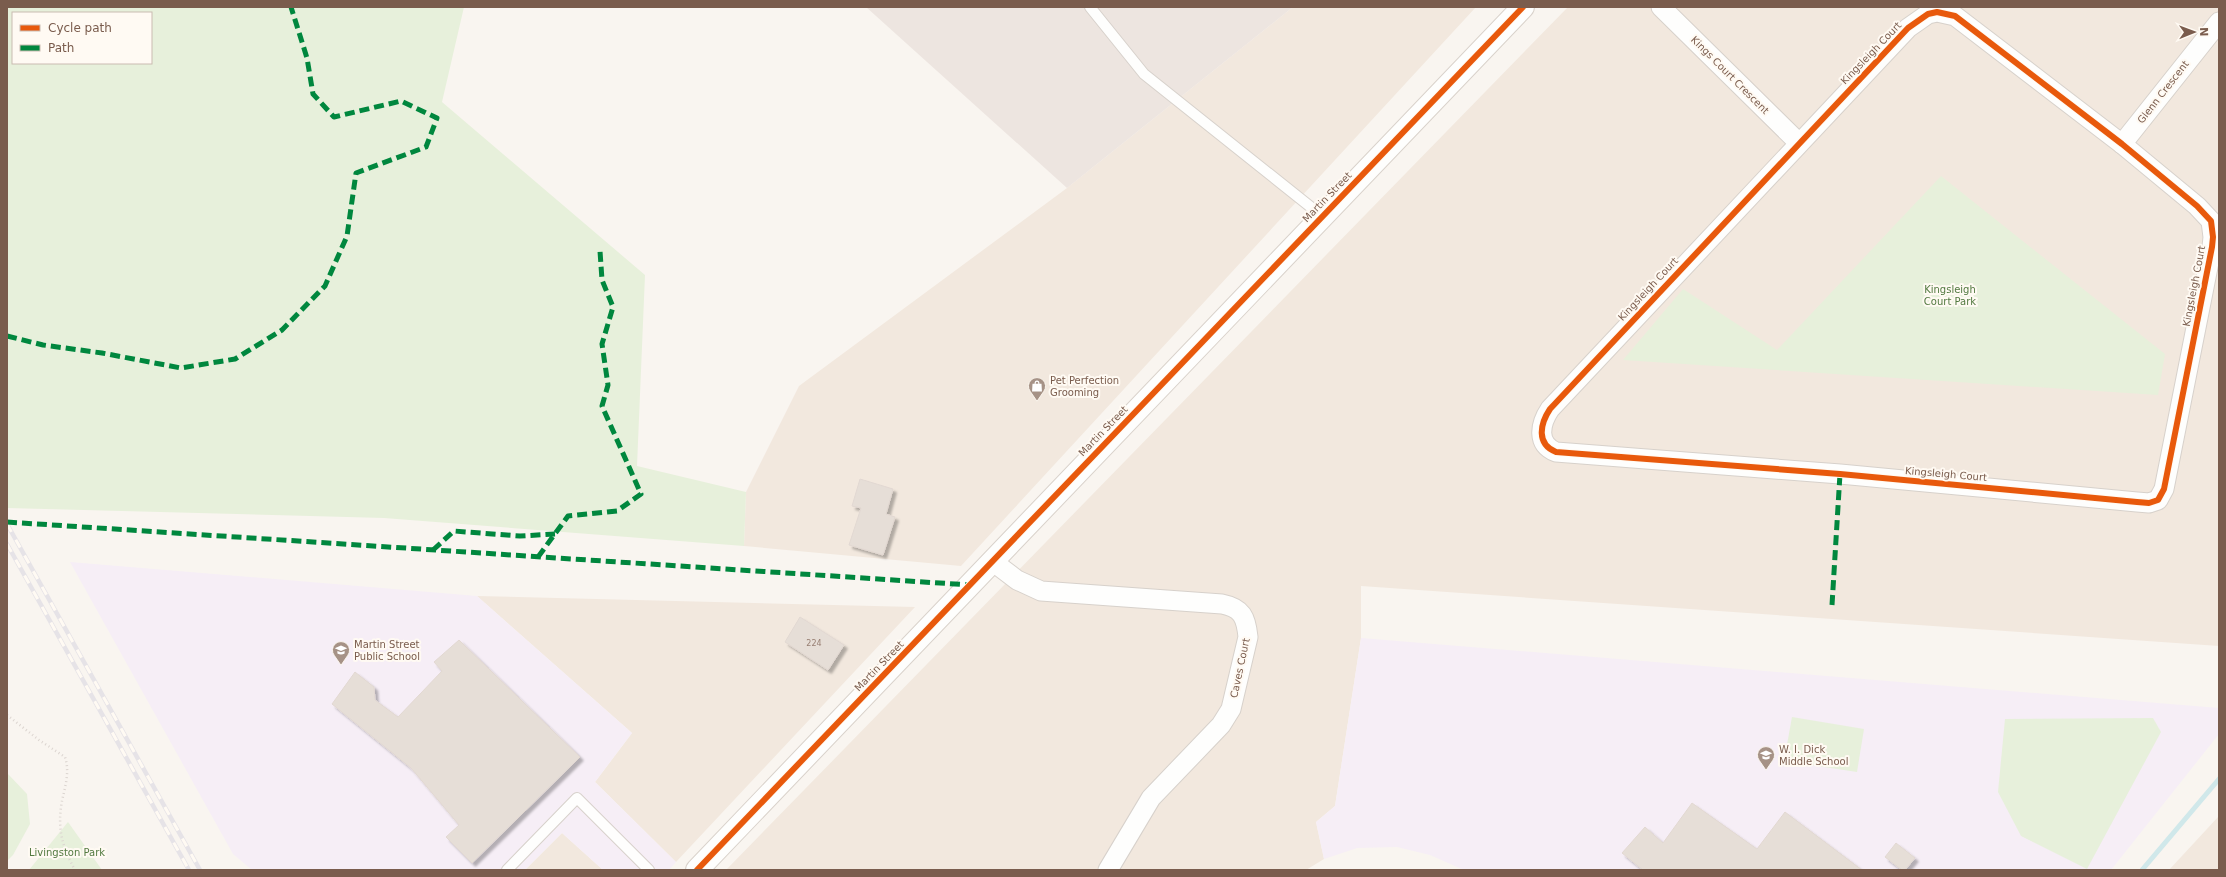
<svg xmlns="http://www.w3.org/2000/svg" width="2226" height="877" font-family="'DejaVu Sans',sans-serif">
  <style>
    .residential { fill: #f2e8de }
    .industrial { fill: #ede5e0 }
    .education { fill: #f6eef6 }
    .green { fill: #e7f0db; fill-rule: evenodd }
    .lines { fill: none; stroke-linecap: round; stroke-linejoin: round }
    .stream { stroke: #d0e8ea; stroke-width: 5 }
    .building { fill: #e6ded7; stroke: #e2d8d2; filter: url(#shadow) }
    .lane-casing { stroke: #d7d1cb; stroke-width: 12 }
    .street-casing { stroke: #d7d1cb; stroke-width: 21 }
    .secondary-casing { stroke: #d9d2cb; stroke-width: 24 }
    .path { stroke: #dcd5d0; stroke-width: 2.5; stroke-dasharray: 1 3; stroke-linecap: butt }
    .lane { stroke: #fefefd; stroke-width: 10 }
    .street { stroke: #fefefd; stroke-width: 19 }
    .secondary { stroke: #fefefd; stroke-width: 22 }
    .rail-casing { stroke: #e6e3e7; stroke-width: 4.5 }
    .rail { stroke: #fffaf3; stroke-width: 3; stroke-dasharray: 9; stroke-linecap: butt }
    .quiet { stroke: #00873e; stroke-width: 5; stroke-dasharray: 10 5; stroke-linecap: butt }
    .cycleway-casing { stroke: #fffaf3; stroke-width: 8 }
    .cycleway { stroke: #e8590c; stroke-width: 6 }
    .labels { text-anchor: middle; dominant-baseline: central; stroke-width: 4; stroke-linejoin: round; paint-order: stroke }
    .number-label { font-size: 8px; fill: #977e72 }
    .street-label { font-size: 10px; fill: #7a5c4d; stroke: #fffaf3 }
    .park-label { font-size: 10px; fill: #537a41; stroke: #fffaf3 }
    .poi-label { font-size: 10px; fill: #7a5c4d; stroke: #fffaf3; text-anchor: start }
  </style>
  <defs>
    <filter id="shadow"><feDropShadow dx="3.5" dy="3.5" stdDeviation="1" flood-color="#0004"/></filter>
  </defs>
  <rect width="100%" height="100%" fill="#f9f5f0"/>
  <g class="residential">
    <path d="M1293 7H1476L961 566 744 546 746 492 799 386 1067 188Z"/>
    <path d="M1568 7H2219V646L1361 586V638L1335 806 1316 822 1324 859 1306 870H726Z"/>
    <path d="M477 596 915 607 676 862 595 782 632 733Z"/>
    <path d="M2219 816V870H2169Z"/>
    <path d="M562 833 603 870H525Z"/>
  </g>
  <path class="industrial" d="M866 7H1293L1067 188Z"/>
  <g class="education">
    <path d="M70 562 477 596 632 733 595 782 676 862 669 870H603L562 833 525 870H252L233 854Z"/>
    <path d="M1361 638 2219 708V734L2111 870H1464L1430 855 1397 847 1357 848 1324 859 1316 822 1335 806Z"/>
  </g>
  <g class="green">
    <path d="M7 7H464L442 102 645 275 637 466 746 492 744 546 384 518 7 508ZM13 13H151V63H13Z"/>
    <path d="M1941 176 2165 354 2158 395 1623 360 1683 289 1777 350Z"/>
    <path d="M1792 717 1864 729 1857 772 1784 761Z"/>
    <path d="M2153 718 2161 732 2087 869 2021 836 1998 792 2005 719Z"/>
    <path d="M7 773 27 794 30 824 13 855 7 861Z"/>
    <path d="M68 822 102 870H29Z"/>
  </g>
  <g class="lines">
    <path class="stream" d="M2142 870 2219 779"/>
  </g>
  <g class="building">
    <path d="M860 479 893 489 886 514 895 517 883 555 849 545 861 508 852 506Z"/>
    <path d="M800 617 844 645 828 670 785 642Z"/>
    <path d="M459 640 580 757 472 863 446 837 459 825 411 768 332 704 355 672 374 687 375 700 398 717 442 671 434 662Z"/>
    <path d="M1692 803 1757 849 1785 812 1862 870H1643L1622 853 1645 827 1663 843Z"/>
    <path d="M1896 843 1915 858 1905 870H1902L1885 857Z"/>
  </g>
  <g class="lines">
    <g class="lane-casing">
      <g id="lane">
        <path d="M1090 7 1144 74 1322 216"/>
        <path d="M507 870 577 798 649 870"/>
      </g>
    </g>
    <g class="street-casing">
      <g id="street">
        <path d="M1661 7 1799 143"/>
        <path d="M1937 12 1955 16 2122 144 2197 206 2211 221 2213 237 2212 247 2164 489 2158 500 2149 503 2137 502 1840 474 1556 452C1536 444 1540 424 1550 409L1908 28 1928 14Z"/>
        <path d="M2122 144 2219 22"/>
        <path d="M992 561 1017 580 1041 591 1222 604C1242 608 1246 617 1248 637L1231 709 1221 725 1151 798 1108 870"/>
      </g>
    </g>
    <g class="secondary-casing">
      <path id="secondary" d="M697 870 1523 7"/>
    </g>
    <path class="path" d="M7 715 39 740 65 757C70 772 65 787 62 801 57 828 62 847 75 870"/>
    <use href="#lane" class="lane"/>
    <use href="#street" class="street"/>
    <use href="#secondary" class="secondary"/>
    <g class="rail-casing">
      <g id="rail">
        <path d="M7 524 200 870"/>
        <path d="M7 544 189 870"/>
      </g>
    </g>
    <use href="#rail" class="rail"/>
    <g class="quiet">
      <path d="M7 336 43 345 102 353 181 368 235 359 282 330 325 286 347 236 356 173 426 147 437 118 401 101 334 117 313 94 307 58 291 7"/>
      <path d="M7 522 970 585"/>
      <path d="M433 550 454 531 520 536 555 534"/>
      <path d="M538 557 568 516 617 511 641 494 602 406 608 385 602 344 613 307 602 280 600 251"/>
      <path d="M1832 605 1840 474"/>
    </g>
    <g class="cycleway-casing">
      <g id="cycleway">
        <path d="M1937 12 1955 16 2122 144 2197 206 2211 221 2213 237 2212 247 2164 489 2158 500 2149 503 2137 502 1840 474 1556 452C1536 444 1540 424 1550 409L1908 28 1928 14Z"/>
        <path d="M697 870 1523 7"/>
      </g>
    </g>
    <use href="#cycleway" class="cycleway"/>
  </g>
  <defs>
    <g id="shop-pin" transform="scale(0.9)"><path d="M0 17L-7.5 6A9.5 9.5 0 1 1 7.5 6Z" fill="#a69286" stroke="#fffaf3"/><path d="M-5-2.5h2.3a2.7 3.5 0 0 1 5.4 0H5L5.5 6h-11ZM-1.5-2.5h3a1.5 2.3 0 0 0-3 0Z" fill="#fff"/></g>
    <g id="school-pin" transform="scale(0.9)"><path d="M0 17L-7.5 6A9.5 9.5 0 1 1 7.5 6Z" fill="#a69286" stroke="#fffaf3"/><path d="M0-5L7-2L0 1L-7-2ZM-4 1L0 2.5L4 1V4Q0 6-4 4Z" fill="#fff"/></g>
  </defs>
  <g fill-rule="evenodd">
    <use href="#shop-pin" x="1037" y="386"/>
    <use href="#school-pin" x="341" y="650"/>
    <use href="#school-pin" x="1766" y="755"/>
  </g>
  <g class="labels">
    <g class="number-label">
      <text x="814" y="643">224</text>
    </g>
    <g class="street-label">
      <text transform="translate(1871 53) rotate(-46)">Kingsleigh Court</text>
      <text transform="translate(1730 75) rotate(45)">Kings Court Crescent</text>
      <text transform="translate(2163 92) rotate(-52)">Glenn Crescent</text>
      <text transform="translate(1327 197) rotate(-46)">Martin Street</text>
      <text transform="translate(2194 286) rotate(-79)">Kingsleigh Court</text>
      <text transform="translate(1648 289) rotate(-47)">Kingsleigh Court</text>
      <text transform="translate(1103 431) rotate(-46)">Martin Street</text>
      <text transform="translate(1946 474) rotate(5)">Kingsleigh Court</text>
      <text transform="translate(879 666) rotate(-46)">Martin Street</text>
      <text transform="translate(1240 668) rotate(-78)">Caves Court</text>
    </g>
    <g class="park-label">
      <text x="1950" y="289">Kingsleigh<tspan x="1950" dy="12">Court Park</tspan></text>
      <text x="67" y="852">Livingston Park</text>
    </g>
    <g class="poi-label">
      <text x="1050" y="380">Pet Perfection<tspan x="1050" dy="12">Grooming</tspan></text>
      <text x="354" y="644">Martin Street<tspan x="354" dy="12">Public School</tspan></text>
      <text x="1779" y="749">W. I. Dick<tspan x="1779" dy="12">Middle School</tspan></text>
    </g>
  </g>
  <rect width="2226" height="877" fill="none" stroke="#7a5c4d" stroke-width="16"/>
  <rect x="12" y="12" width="140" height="52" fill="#fffaf3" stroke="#cabbb1"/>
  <rect x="20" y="25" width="20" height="6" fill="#e8590c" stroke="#cabbb1"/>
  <text x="48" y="32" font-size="12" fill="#7a5c4d">Cycle path</text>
  <rect x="20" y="45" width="20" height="6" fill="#00873e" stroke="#cabbb1"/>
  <text x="48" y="52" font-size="12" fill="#7a5c4d">Path</text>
  <g transform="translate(2194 32) rotate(89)" stroke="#fffaf3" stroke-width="3" paint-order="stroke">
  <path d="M0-3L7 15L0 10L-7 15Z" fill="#7a5c4d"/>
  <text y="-6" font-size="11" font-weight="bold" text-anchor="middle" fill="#7a5c4d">N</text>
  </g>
</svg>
